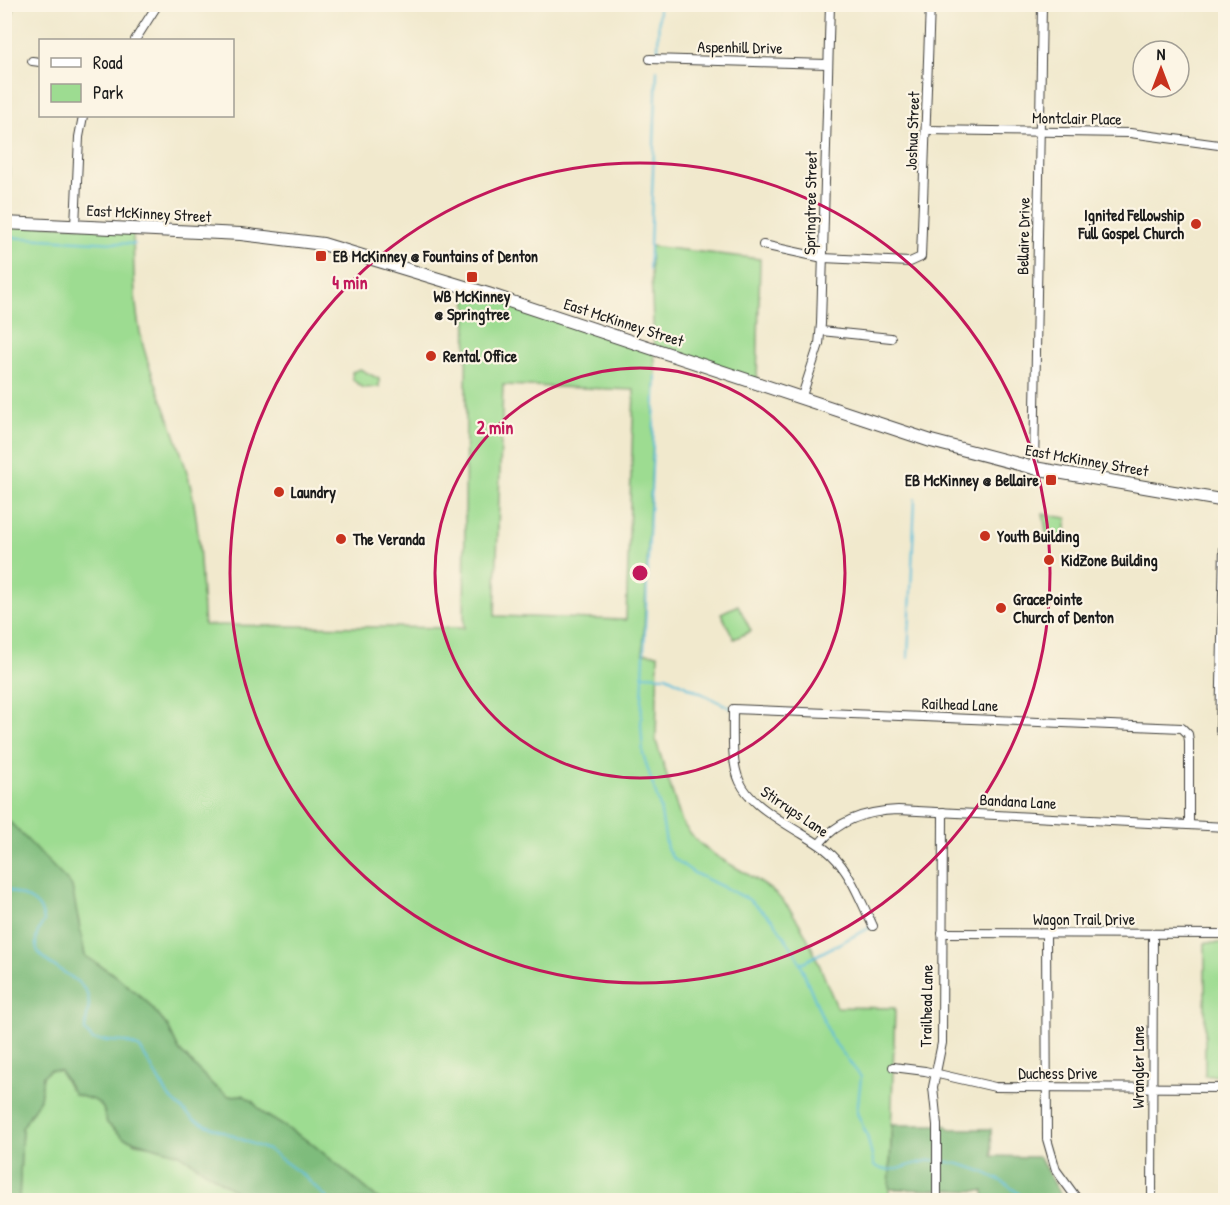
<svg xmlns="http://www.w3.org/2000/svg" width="1230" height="1205" font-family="'Patrick Hand',sans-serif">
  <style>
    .green { fill: #9ddc91; stroke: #5c7c56; stroke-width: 1.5; fill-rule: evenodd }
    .forest { fill: #7ebc7b; stroke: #4d6c4c; stroke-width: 1.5 }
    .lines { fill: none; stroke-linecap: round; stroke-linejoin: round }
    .stream { stroke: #5dbedc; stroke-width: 2 }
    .minor-casing { stroke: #3c3b37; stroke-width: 10 }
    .secondary-casing { stroke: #3c3b37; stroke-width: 14 }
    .minor { stroke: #fff; stroke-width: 8 }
    .secondary { stroke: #fff; stroke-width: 12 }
    .ring { fill: none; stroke: #c2185b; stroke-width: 3 }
    .poi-dot { fill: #c8321e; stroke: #fcf5e5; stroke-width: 2 }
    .labels { text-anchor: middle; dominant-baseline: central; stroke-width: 4.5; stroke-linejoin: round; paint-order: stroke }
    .street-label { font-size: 16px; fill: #1c1c1c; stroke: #fcf5e5 }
    .poi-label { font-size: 16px; font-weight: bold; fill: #1c1c1c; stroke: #fcf5e5; text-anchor: start }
    .centre { fill: #c2185b; stroke: #fcf5e5; stroke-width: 3 }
    .ring-label { font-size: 18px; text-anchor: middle; font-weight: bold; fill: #c2185b; stroke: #fcf5e5; stroke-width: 4.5; stroke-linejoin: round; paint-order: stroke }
  </style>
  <rect width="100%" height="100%" fill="#fcf5e5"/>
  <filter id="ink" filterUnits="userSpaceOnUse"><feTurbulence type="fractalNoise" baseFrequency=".0167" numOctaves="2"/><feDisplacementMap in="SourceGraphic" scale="12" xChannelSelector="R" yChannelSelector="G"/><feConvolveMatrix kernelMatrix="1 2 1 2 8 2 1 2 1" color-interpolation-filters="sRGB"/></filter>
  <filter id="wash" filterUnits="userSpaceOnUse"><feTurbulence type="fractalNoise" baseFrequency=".008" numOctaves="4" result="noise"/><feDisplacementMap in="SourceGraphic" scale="24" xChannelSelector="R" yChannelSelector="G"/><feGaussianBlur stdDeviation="1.35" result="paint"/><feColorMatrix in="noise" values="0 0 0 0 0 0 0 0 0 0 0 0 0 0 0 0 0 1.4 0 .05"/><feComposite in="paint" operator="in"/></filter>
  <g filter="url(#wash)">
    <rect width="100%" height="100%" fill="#f1e9cd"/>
    <g class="green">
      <path d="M4 5H15L10 20 8 223 133 228C134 273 133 317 147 359 161 401 180 441 190 484 201 529 200 579 204 625L464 628 467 288 654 349 650 246 760 259 757 384 654 350 656 376 643 653 658 654 656 741 681 820C702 859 745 866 777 895 807 923 820 970 837 1007L895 1008 889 1200H380L310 1142 264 1114 252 1101 243 1095 229 1096 214 1086 179 1050 168 1027 146 1001 115 975 85 956 78 917 29 845 5 817ZM503 385 634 390 626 620 495 616Z"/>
      <path d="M360 369 379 379V387L363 388 353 380 352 372Z"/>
      <path d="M1043 514 1067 518 1065 537 1047 536Z"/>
      <path d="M738 605 751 631 734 639 721 613Z"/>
      <path d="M1205 943H1225V1075L1205 1076Z"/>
      <path d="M50 1070 60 1071 69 1088 96 1100 103 1108 107 1123 135 1143 162 1147 180 1154 248 1200H19L22 1128 40 1099 43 1076Z"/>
    </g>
    <g class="forest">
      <path d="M5 817 72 886 85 956 115 975 146 1001 168 1027 179 1050 214 1086 229 1096 243 1095 252 1101 264 1114 310 1142 380 1200H248L180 1154 124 1138 107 1123 103 1108 96 1101 74 1094 60 1071 50 1070 43 1076 40 1099 22 1128 19 1200H5Z"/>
      <path d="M892 1125H946L950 1129H991L992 1156 1039 1157 1064 1200H985L984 1191 889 1189Z"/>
    </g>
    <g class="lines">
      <g class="stream">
        <path d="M658 50 659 4"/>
        <path d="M4 237 135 244"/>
        <path d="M649 270 657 70"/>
        <path d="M656 376 641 725 643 754 660 807 667 849 672 857 694 873 748 899 773 920 796 954 831 1038 861 1077 857 1113 867 1135 874 1165C891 1178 915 1160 935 1160"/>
        <path d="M908 658 915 499"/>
        <path d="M642 675 666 676 731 708"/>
        <path d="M4 888C22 897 41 898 44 921 14 965 74 965 87 994 92 1006 85 1019 85 1031L93 1040 126 1042 140 1048 169 1097 194 1120 270 1151 304 1176 329 1200"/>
        <path d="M800 964 871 927"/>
        <path d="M940 1161C972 1164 1003 1178 1026 1200"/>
      </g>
    </g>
  </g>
  <g filter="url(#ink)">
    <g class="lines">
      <g class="minor-casing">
        <g id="minor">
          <path d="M135 40 158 4"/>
          <path d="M650 59 828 64"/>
          <path d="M32 61 40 62"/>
          <path d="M927 130 1130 133 1226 146"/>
          <path d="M75 226 79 137 83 116"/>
          <path d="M763 245 823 258 910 262 921 257 930 4"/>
          <path d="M821 331 891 338"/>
          <path d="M801 399 819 344 821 324 830 4"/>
          <path d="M1034 468 1042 4"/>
          <path d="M1220 731 1225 500"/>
          <path d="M819 844C839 819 867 811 898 810L1226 827"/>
          <path d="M873 926C861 902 851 873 832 855 821 844 807 837 794 829 732 791 732 781 733 709L1182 728 1188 734 1189 741V825"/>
          <path d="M942 933 1226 934"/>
          <path d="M1046 934 1047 1139 1056 1170 1078 1200"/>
          <path d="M893 1067 925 1071 995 1087 1226 1088"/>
          <path d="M937 1200V1125L933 1087 942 1043 943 812"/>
          <path d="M1152 1200 1153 934"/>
        </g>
      </g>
      <g class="secondary-casing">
        <path id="secondary" d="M4 223 241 234 323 244 488 294 931 441 1034 468 1226 501"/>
      </g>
      <use href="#minor" class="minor"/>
      <use href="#secondary" class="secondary"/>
    </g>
  </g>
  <g class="ring">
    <circle cx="640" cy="573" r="205"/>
    <circle cx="640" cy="573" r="410"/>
  </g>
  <g class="poi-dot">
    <circle cx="1196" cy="224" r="6"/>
    <rect x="315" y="250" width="12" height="12" rx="3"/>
    <rect x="466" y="271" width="12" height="12" rx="3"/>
    <circle cx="431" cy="356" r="6"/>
    <rect x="1045" y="474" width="12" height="12" rx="3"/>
    <circle cx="279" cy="492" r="6"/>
    <circle cx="985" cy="536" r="6"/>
    <circle cx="341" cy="539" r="6"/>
    <circle cx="1049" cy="560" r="6"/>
    <circle cx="1001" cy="608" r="6"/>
  </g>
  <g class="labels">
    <g class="street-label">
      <text transform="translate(740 47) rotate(1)">Aspenhill Drive</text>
      <text transform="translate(1077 118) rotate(1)">Montclair Place</text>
      <text transform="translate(912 131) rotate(-88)">Joshua Street</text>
      <text transform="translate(810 203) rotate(-89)">Springtree Street</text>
      <text transform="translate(149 213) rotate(3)">East McKinney Street</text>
      <text transform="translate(1023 236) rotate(-89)">Bellaire Drive</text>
      <text transform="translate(624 322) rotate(18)">East McKinney Street</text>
      <text transform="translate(1087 460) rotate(10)">East McKinney Street</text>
      <text transform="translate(960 704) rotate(2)">Railhead Lane</text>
      <text transform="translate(1018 801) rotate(3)">Bandana Lane</text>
      <text transform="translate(795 811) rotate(34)">Stirrups Lane</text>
      <text x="1084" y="919">Wagon Trail Drive</text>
      <text transform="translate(926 1006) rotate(-89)">Trailhead Lane</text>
      <text transform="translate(1138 1067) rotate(-90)">Wrangler Lane</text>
      <text x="1058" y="1073">Duchess Drive</text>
    </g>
    <g class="poi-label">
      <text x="1184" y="215" text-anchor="end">Ignited Fellowship<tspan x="1184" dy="18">Full Gospel Church</tspan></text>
      <text x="333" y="256">EB McKinney @ Fountains of Denton</text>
      <text x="472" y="296" text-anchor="middle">WB McKinney<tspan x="472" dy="18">@ Springtree</tspan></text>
      <text x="443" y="356">Rental Office</text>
      <text x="1039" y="480" text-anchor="end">EB McKinney @ Bellaire</text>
      <text x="291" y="492">Laundry</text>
      <text x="997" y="536">Youth Building</text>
      <text x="353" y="539">The Veranda</text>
      <text x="1061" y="560">KidZone Building</text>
      <text x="1013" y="599">GracePointe<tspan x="1013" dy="18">Church of Denton</tspan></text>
    </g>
  </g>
  <circle cx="640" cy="573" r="9" class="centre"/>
  <g class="ring-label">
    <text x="350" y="289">4 min</text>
    <text x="495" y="434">2 min</text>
  </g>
  <rect width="1230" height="1205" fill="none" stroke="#fcf5e5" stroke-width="24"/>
  <rect x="39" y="39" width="195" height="78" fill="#fcf5e5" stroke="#a29e95" stroke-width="1.5"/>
  <rect x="51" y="58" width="30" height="9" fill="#ffffff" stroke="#a29e95" stroke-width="1.5"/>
  <text x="93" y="69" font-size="18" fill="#1c1c1c">Road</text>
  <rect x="51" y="84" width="30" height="18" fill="#9ddc91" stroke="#a29e95" stroke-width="1.5"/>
  <text x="93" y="99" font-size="18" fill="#1c1c1c">Park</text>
  <g transform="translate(1161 69)"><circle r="28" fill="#fcf5e5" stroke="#a29e95" stroke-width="1.5"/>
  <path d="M0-4.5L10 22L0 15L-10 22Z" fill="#c8321e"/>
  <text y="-9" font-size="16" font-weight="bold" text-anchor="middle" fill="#1c1c1c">N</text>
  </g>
</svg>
